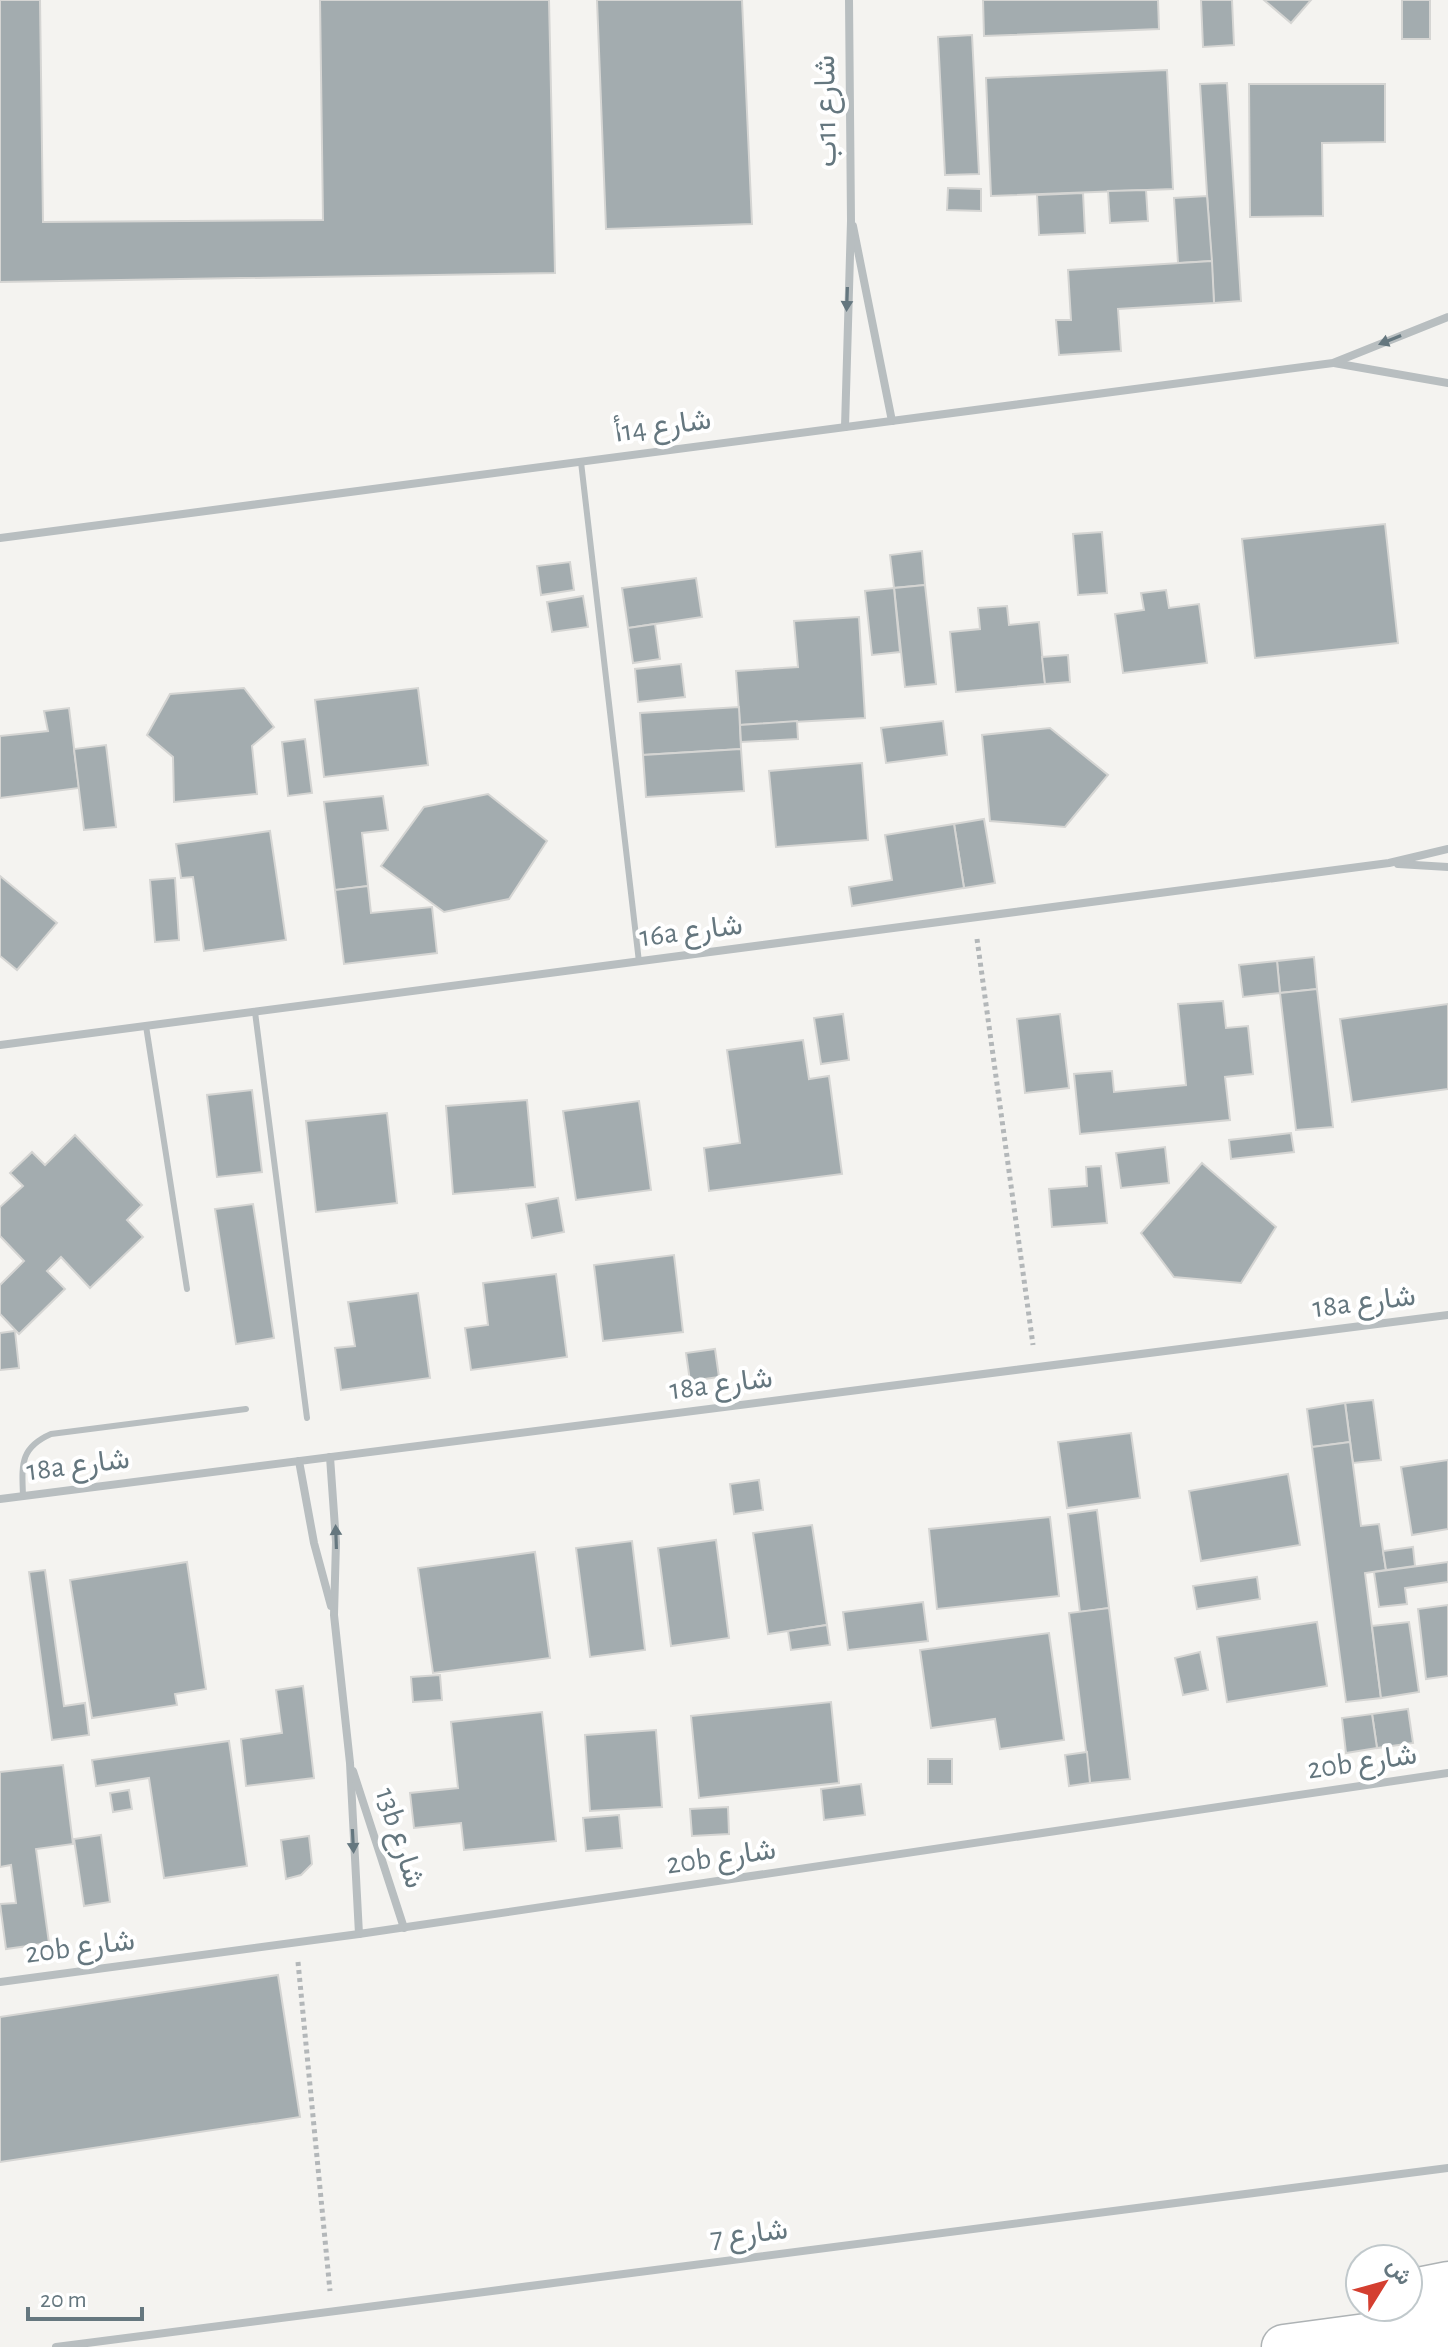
<svg xmlns="http://www.w3.org/2000/svg" width="1448" height="2347" font-family="'Alegreya Sans',Vazirmatn,sans-serif">
  <style>
    .building { fill: #a3acaf; stroke: #d5d5d3; stroke-width: 2 }
    .lines { fill: none; stroke-linecap: round; stroke-linejoin: round }
    .highway-casing { stroke: #aeb3b5; stroke-width: 47 }
    .path { stroke: #b3b7b9; stroke-width: 5; stroke-dasharray: 4 4; stroke-linecap: butt }
    .lane { stroke: #b8bec0; stroke-width: 6 }
    .street { stroke: #b8bec0; stroke-width: 8 }
    .highway { stroke: #fff; stroke-width: 44 }
    .oneway { fill: #65777f }
    .labels { text-anchor: middle; dominant-baseline: central; stroke-width: 8; stroke-linejoin: round; paint-order: stroke }
    .street-label { font-size: 30px; fill: #65777f; stroke: #fff }
  </style>
  <rect width="100%" height="100%" fill="#f4f3f0"/>
  <g class="building">
    <path d="M0 0H40L43 222 323 220 320 0H549L555 273 0 282Z"/>
    <path d="M597 0H742L752 224 606 229Z"/>
    <path d="M983 0H1158L1159 29 984 36Z"/>
    <path d="M1201 0H1232L1234 45 1203 47Z"/>
    <path d="M1264 0H1311L1291 23Z"/>
    <rect x="1402" y="0" width="28" height="39"/>
    <path d="M972 35 979 174 945 175 938 37Z"/>
    <path d="M1167 70 1173 189 991 196 986 78Z"/>
    <path d="M1227 83 1241 301 1214 303 1200 84Z"/>
    <path d="M1249 84H1385V142L1322 143 1323 216 1250 217Z"/>
    <path d="M948 188 981 189V211L947 210Z"/>
    <path d="M1146 190 1148 221 1110 223 1108 191Z"/>
    <path d="M1083 193 1085 233 1039 235 1037 195Z"/>
    <path d="M1207 196 1212 261 1178 263 1174 198Z"/>
    <path d="M1212 261 1214 303 1118 309 1121 351 1059 355 1056 320H1071L1068 270Z"/>
    <path d="M1385 524 1398 643 1255 658 1242 539Z"/>
    <path d="M1102 532 1107 593 1078 595 1073 534Z"/>
    <path d="M922 551 925 585 894 588 890 555Z"/>
    <path d="M570 562 574 590 541 595 537 566Z"/>
    <path d="M696 578 702 617 628 628 622 588Z"/>
    <path d="M925 585 936 684 905 687 894 588Z"/>
    <path d="M894 588 900 652 872 655 865 591Z"/>
    <path d="M1166 590 1169 608 1199 604 1207 663 1123 673 1115 614 1144 610 1141 593Z"/>
    <path d="M583 596 588 627 552 632 547 602Z"/>
    <path d="M1007 606 1009 625 1039 622 1045 684 956 692 950 632 980 629 978 608Z"/>
    <path d="M859 617 865 718 740 725 736 671 798 667 794 621Z"/>
    <path d="M655 624 660 659 633 663 628 628Z"/>
    <path d="M1068 655 1070 682 1045 684 1042 657Z"/>
    <path d="M681 664 685 697 638 702 635 669Z"/>
    <path d="M244 688 274 727 252 746 257 794 174 802 173 757 147 735 170 694Z"/>
    <path d="M418 688 428 765 324 777 315 700Z"/>
    <path d="M739 707 741 749 643 755 640 713Z"/>
    <path d="M69 708 79 788 0 798V736L48 731 44 711Z"/>
    <path d="M797 721 798 739 741 742 740 725Z"/>
    <path d="M943 721 947 755 886 763 881 728Z"/>
    <path d="M1050 728 1108 775 1065 827 990 821 982 735Z"/>
    <path d="M305 739 312 793 288 796 282 742Z"/>
    <path d="M106 745 116 827 84 830 74 749Z"/>
    <path d="M741 749 744 791 646 797 643 755Z"/>
    <path d="M862 763 868 840 776 847 769 771Z"/>
    <path d="M488 794 547 841 509 899 444 912 381 866 424 807Z"/>
    <path d="M383 796 388 830 362 833 368 886 335 890 324 802Z"/>
    <path d="M984 819 995 883 964 888 954 824Z"/>
    <path d="M954 824 964 888 852 906 849 887 892 880 885 835Z"/>
    <path d="M270 831 286 940 204 951 193 877 181 878 176 844Z"/>
    <path d="M0 876 57 923 17 970 0 956Z"/>
    <path d="M175 878 179 940 155 942 150 880Z"/>
    <path d="M368 886 371 913 432 907 437 953 344 964 335 890Z"/>
    <path d="M1314 957 1317 989 1280 993 1277 961Z"/>
    <path d="M1277 961 1280 993 1243 997 1239 965Z"/>
    <path d="M1317 989 1333 1127 1296 1130 1280 993Z"/>
    <path d="M1223 1001 1226 1028 1248 1026 1253 1074 1225 1077 1230 1120 1080 1134 1074 1074 1112 1071 1114 1092 1186 1085 1178 1004Z"/>
    <path d="M1448 1004V1089L1352 1102 1340 1019Z"/>
    <path d="M843 1014 849 1060 821 1064 814 1018Z"/>
    <path d="M1060 1014 1069 1088 1025 1093 1017 1019Z"/>
    <path d="M803 1040 809 1079 829 1076 842 1174 709 1191 704 1148 740 1143 727 1050Z"/>
    <path d="M252 1090 262 1172 217 1177 207 1095Z"/>
    <path d="M527 1100 535 1187 453 1194 446 1106Z"/>
    <path d="M639 1101 651 1190 576 1200 563 1111Z"/>
    <path d="M387 1113 397 1203 316 1212 306 1121Z"/>
    <path d="M1291 1133 1294 1152 1231 1159 1229 1140Z"/>
    <path d="M75 1135 142 1205 127 1220 143 1237 90 1288 61 1257 47 1271 65 1289 19 1334 0 1314V1285L24 1261 0 1236V1207L23 1186 10 1173 32 1152 45 1165Z"/>
    <path d="M1165 1147 1169 1183 1121 1188 1116 1153Z"/>
    <path d="M1202 1163 1276 1227 1241 1283 1174 1277 1141 1233Z"/>
    <path d="M1101 1166 1107 1223 1052 1227 1049 1189 1087 1186 1086 1167Z"/>
    <path d="M558 1198 564 1232 532 1238 526 1204Z"/>
    <path d="M253 1204 274 1338 236 1344 215 1209Z"/>
    <path d="M674 1255 683 1332 603 1341 594 1265Z"/>
    <path d="M556 1274 567 1357 471 1370 465 1328 488 1325 483 1283Z"/>
    <path d="M418 1293 430 1378 341 1390 335 1348 355 1346 348 1302Z"/>
    <path d="M15 1331 19 1368 0 1370V1333Z"/>
    <path d="M715 1349 719 1377 690 1381 686 1353Z"/>
    <path d="M1373 1400 1381 1460 1353 1463 1345 1403Z"/>
    <path d="M1345 1403 1350 1442 1312 1447 1307 1409Z"/>
    <path d="M1131 1433 1140 1498 1067 1508 1058 1442Z"/>
    <path d="M1350 1442 1361 1526 1379 1524 1386 1570 1365 1573 1381 1698 1346 1702 1312 1447Z"/>
    <path d="M1448 1460V1529L1412 1535 1401 1467Z"/>
    <path d="M1288 1474 1300 1545 1201 1561 1189 1491Z"/>
    <path d="M759 1480 763 1510 734 1514 730 1484Z"/>
    <path d="M1097 1510 1109 1608 1080 1612 1068 1514Z"/>
    <path d="M1050 1517 1059 1596 937 1609 929 1529Z"/>
    <path d="M812 1525 827 1625 768 1634 753 1533Z"/>
    <path d="M716 1540 729 1638 671 1646 658 1548Z"/>
    <path d="M632 1541 645 1650 590 1657 576 1548Z"/>
    <path d="M1413 1547 1415 1566 1386 1570 1383 1551Z"/>
    <path d="M535 1552 550 1658 433 1673 418 1568Z"/>
    <path d="M187 1562 206 1689 175 1694 177 1705 92 1718 70 1580Z"/>
    <path d="M1448 1562V1582L1405 1588 1407 1604 1379 1607 1374 1572Z"/>
    <path d="M45 1570 64 1706 85 1703 89 1735 52 1740 29 1572Z"/>
    <path d="M1257 1577 1260 1599 1197 1609 1193 1586Z"/>
    <path d="M923 1602 928 1641 848 1650 843 1612Z"/>
    <path d="M1448 1605V1676L1426 1679 1418 1609Z"/>
    <path d="M1109 1608 1130 1779 1090 1783 1069 1613Z"/>
    <path d="M1317 1622 1327 1686 1227 1702 1217 1637Z"/>
    <path d="M1409 1622 1419 1692 1381 1698 1372 1626Z"/>
    <path d="M827 1625 830 1645 791 1650 788 1631Z"/>
    <path d="M1049 1633 1064 1740 1000 1749 995 1719 931 1728 920 1650Z"/>
    <path d="M1200 1652 1208 1690 1183 1695 1175 1658Z"/>
    <path d="M440 1675 442 1700 413 1702 411 1677Z"/>
    <path d="M303 1686 314 1778 246 1786 241 1739 282 1733 276 1690Z"/>
    <path d="M831 1702 839 1783 699 1798 691 1716Z"/>
    <path d="M1408 1709 1413 1743 1377 1748 1372 1714Z"/>
    <path d="M542 1712 556 1841 464 1850 461 1823 414 1828 410 1793 458 1788 451 1722Z"/>
    <path d="M1372 1714 1377 1748 1346 1753 1342 1718Z"/>
    <path d="M656 1730 662 1807 590 1811 585 1735Z"/>
    <path d="M229 1741 247 1866 164 1878 149 1778 96 1786 92 1760Z"/>
    <path d="M1087 1752 1090 1783 1069 1786 1065 1755Z"/>
    <rect x="928" y="1759" width="24" height="25"/>
    <path d="M63 1765 73 1844 36 1849 49 1943 6 1949 0 1904 16 1903 11 1865 0 1867V1772Z"/>
    <path d="M861 1784 865 1815 824 1820 821 1789Z"/>
    <path d="M129 1790 132 1809 113 1812 110 1793Z"/>
    <path d="M728 1807 729 1834 692 1836 690 1809Z"/>
    <path d="M619 1815 622 1848 586 1851 583 1818Z"/>
    <path d="M101 1835 110 1902 84 1906 74 1839Z"/>
    <path d="M309 1836 312 1864 301 1875 286 1879 281 1840Z"/>
    <path d="M278 1975 300 2117 0 2162V2017Z"/>
  </g>
  <g class="lines">
    <g class="highway-casing">
      <g id="highway">
        <path d="M1408 2292 1448 2284"/>
        <path d="M1284 2347 1448 2325"/>
      </g>
    </g>
    <g class="path">
      <path d="M977 939 1033 1345"/>
      <path d="M298 1962 330 2291"/>
    </g>
    <g class="lane">
      <path d="M581 462 639 962"/>
      <path d="M255 1012 307 1418"/>
      <path d="M146 1026 187 1289"/>
      <path d="M23 1496C22 1466 19 1448 51 1434L246 1409"/>
    </g>
    <g class="street">
      <path d="M853 226 892 421"/>
      <path d="M1334 363 1448 383"/>
      <path d="M845 427 851 221 849 0"/>
      <path d="M0 538 1333 363 1448 317"/>
      <path d="M1398 864 1448 867"/>
      <path d="M0 1045 1389 863 1448 849"/>
      <path d="M330 1457 336 1542 334 1615 350 1763 359 1934"/>
      <path d="M299 1461 314 1543 331 1606"/>
      <path d="M0 1499 1448 1315"/>
      <path d="M353 1771 404 1928"/>
      <path d="M0 1982 359 1934 1448 1773"/>
      <path d="M56 2347 1448 2168"/>
    </g>
    <use href="#highway" class="highway"/>
  </g>
  <defs><path id="oneway-solid" d="M-6-.8H1V-3.2L6.5 0L1 3.2V.8H-6Z" transform="scale(2)"/></defs>
  <g class="oneway">
    <use href="#oneway-solid" transform="translate(847 299) rotate(92)"/>
    <use href="#oneway-solid" transform="translate(1390 340) rotate(158)"/>
    <use href="#oneway-solid" transform="translate(336 1537) rotate(-92)"/>
    <use href="#oneway-solid" transform="translate(353 1841) rotate(87)"/>
  </g>
  <g class="labels">
    <g class="street-label">
      <text transform="translate(826 111) rotate(-91)">شارع 11ب</text>
      <text transform="translate(663 426) rotate(-8)">شارع 14أ</text>
      <text transform="translate(691 931) rotate(-7)">16a شارع</text>
      <text transform="translate(1364 1302) rotate(-7)">18a شارع</text>
      <text transform="translate(721 1384) rotate(-7)">18a شارع</text>
      <text transform="translate(78 1465) rotate(-7)">18a شارع</text>
      <text transform="translate(1362 1762) rotate(-8)">20b شارع</text>
      <text transform="translate(400 1838) rotate(72)">13b شارع</text>
      <text transform="translate(721 1857) rotate(-8)">20b شارع</text>
      <text transform="translate(80 1947) rotate(-7)">20b شارع</text>
      <text transform="translate(749 2234) rotate(-7)">شارع 7</text>
    </g>
  </g>
  <g transform="translate(1384 2283) rotate(53)"><circle r="38" fill="#ffffff" stroke="#c1c9cc" stroke-width="2"/>
  <path d="M0-6L14 30L0 20L-14 30Z" fill="#d43f30"/>
  <text y="-12" font-size="22" font-weight="bold" text-anchor="middle" fill="#65777f">ش</text>
  </g>
  <path d="M28 2307v12h114v-12" fill="none" stroke="#65777f" stroke-width="4"/>
  <text x="40" y="2307" font-size="24" fill="#65777f" stroke="#ffffff" stroke-width="6" paint-order="stroke">20 m</text>
</svg>
